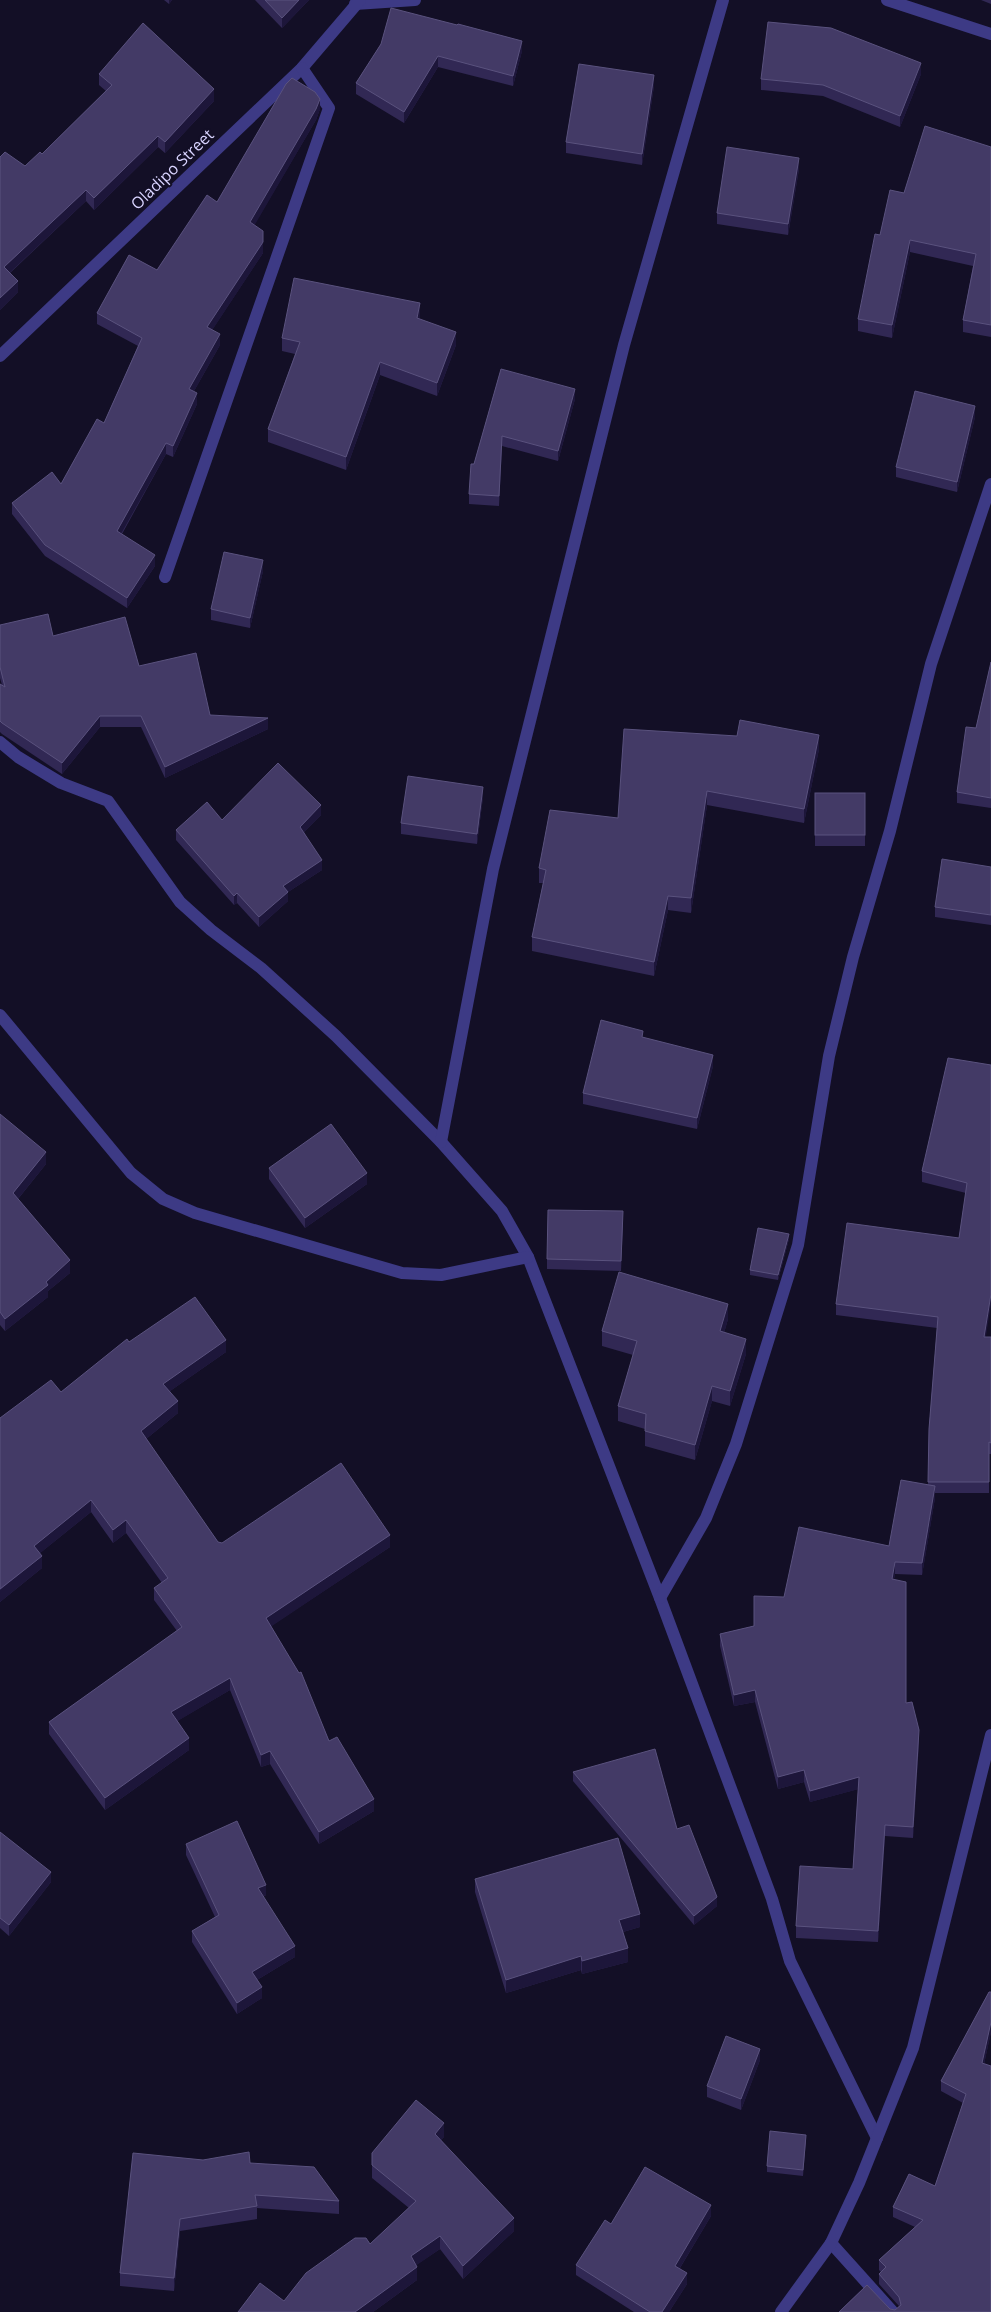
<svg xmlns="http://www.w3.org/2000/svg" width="991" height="2312" font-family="'Open Sans',sans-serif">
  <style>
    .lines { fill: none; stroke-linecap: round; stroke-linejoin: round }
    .minor { stroke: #3d3a85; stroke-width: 12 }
    .wall { fill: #312854 }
    .shaded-wall { fill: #1d163a }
    .building { fill: #433a66; stroke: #5a527e }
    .labels { text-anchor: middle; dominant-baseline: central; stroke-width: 4; stroke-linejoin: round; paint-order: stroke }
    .street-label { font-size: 16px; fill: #d9d4ff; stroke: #130f26 }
  </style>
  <rect width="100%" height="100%" fill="#130f26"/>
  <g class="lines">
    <g class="minor">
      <path d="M887 0 991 34"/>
      <path d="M355 4 415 0"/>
      <path d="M0 356 302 68 360 0"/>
      <path d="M165 577 329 108 302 68"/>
      <path d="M0 742 18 757 61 783 108 801 180 902 211 930 261 968 336 1036 441 1142 502 1211 528 1257 660 1598 772 1899 790 1961 877 2138"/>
      <path d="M0 1015 131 1173 163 1199 195 1213 402 1273 441 1275 528 1257"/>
      <path d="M441 1142 493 869 624 345 723 0"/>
      <path d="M660 1598 706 1518 736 1444 798 1245 829 1056 853 957 890 831 931 664 991 484"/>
      <path d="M831 2243 893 2312"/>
      <path d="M781 2312 831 2243 859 2183 913 2048 991 1735"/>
    </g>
  </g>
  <g class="wall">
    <path d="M164 0H172L169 4Z"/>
    <path d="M255 0H309L282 28Z"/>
    <path d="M981 0H991V4Z"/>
    <path d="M381 44 522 51 513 86 438 67 404 123 356 94V83Z"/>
    <path d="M99 74 214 101 165 153 158 147 94 210 86 201 10 273 18 292 0 310 25 166 42 154 106 91 99 85Z"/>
    <path d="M921 74 900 127 823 96 761 90V79Z"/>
    <path d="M654 86 642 165 566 153V142Z"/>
    <path d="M320 109 316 120 254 225 263 253 212 330 220 345 194 391 197 404 173 457 166 454 122 534 155 566 127 608 45 556 12 514V503L61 484 104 423 138 346 97 324V313L157 270 217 202Z"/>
    <path d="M991 147V337L963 332V320L973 266 910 252 892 338 858 331V319L880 235 904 193Z"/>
    <path d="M799 169 788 235 717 224V213Z"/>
    <path d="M420 316 419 319 456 345 437 396 380 375 346 470 268 442V429L295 354 282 351V338Z"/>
    <path d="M501 369 575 399 558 461 502 446 499 506 469 504V494L474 464Z"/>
    <path d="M975 417 957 492 896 477V467Z"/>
    <path d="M263 571 250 628 211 620V609Z"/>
    <path d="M0 625 53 636 139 666 210 715 268 729 165 778 141 727H100L62 774 2 734 0 732V684L2 685 0 678Z"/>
    <path d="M991 662V808L957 803V792L976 728Z"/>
    <path d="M819 749 804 823 707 805 691 913 668 910 654 976 532 951V937L543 883H539V868L618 818Z"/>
    <rect x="815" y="793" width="50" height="53"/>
    <path d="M483 797 477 844 401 834V823Z"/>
    <path d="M321 815 304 832 322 870 288 892V901L259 927 237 903 234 905 176 840V830L222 820Z"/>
    <path d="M991 867V925L935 917V907Z"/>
    <path d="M991 1065 986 1337H991V1454H989V1493H935V1498L922 1575 895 1574 894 1579 906 1703 919 1742 913 1838 885 1836 878 1942 796 1938V1926L853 1869 858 1789 810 1802 804 1782 778 1789 755 1702 734 1706 720 1646V1634L754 1626 784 1597 889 1546 928 1485 929 1429 937 1328 836 1315V1304L959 1238 966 1193 922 1182V1171Z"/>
    <path d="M713 1066 697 1129 583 1104V1093Z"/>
    <path d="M0 1114 46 1164 18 1199 70 1273 48 1291V1297L5 1331 0 1325Z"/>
    <path d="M269 1168 367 1184 305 1228 269 1179Z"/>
    <path d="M623 1222 621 1271 547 1269V1259Z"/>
    <path d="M789 1239 778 1280 750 1275V1270Z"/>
    <path d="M728 1319 724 1333 746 1354 730 1406 712 1401 695 1460 645 1446V1429L618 1421V1406L633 1355 602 1346V1331Z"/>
    <path d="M129 1342 226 1352 170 1391 178 1413 146 1439 218 1542 222 1543 390 1547 271 1626 329 1741 374 1811 319 1844 270 1764 261 1767 230 1690 177 1721 189 1750 105 1810 49 1734V1722L177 1631 154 1600V1588L162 1583 126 1533 113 1543 91 1512 40 1553 42 1568 0 1602V1418L61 1392Z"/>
    <path d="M573 1772 677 1829 717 1906 694 1925 573 1781Z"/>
    <path d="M0 1832 51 1882 9 1936 0 1928Z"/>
    <path d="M186 1844 266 1895 263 1897 295 1957 257 1980 262 1998 237 2014 192 1942V1931L215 1917 186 1855Z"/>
    <path d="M475 1879 640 1927 623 1932 628 1962 582 1974 581 1970 506 1993 475 1892Z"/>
    <path d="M989 1992H991V2032L984 2064 991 2066V2312H839L867 2285 890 2309 895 2310 899 2306 879 2284V2274L881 2272 879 2270V2260L915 2227 893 2217V2207L909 2174 935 2186 963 2103 941 2091V2081Z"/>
    <path d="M760 2060 741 2110 707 2097V2086Z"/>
    <path d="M444 2137 441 2140 514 2231 463 2279 440 2249 416 2265 417 2280 373 2312H238L284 2301 370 2244 409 2208 372 2178V2153Z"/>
    <path d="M806 2140 803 2176 767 2172V2166Z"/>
    <path d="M203 2160 250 2163 339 2201V2214L257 2208V2219L180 2231 174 2291 120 2286V2273Z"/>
    <path d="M711 2216 680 2268 687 2284 669 2312H634L576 2275V2265L611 2224Z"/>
  </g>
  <g class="shaded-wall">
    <path d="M169 0H172L169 4Z"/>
    <path d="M299 0H309L282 28V18Z"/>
    <path d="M522 41V51L513 86V76Z"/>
    <path d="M438 56V67L404 123V112Z"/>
    <path d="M921 63V74L900 127V116Z"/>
    <path d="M654 75V86L642 165V154Z"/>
    <path d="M214 89V101L165 153V142Z"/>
    <path d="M320 99V109L316 120 250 233V222Z"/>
    <path d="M158 136V147L94 210V198Z"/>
    <path d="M799 158V169L788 235V224Z"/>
    <path d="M86 190V201L4 278V267Z"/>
    <path d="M910 240V252L892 338V325Z"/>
    <path d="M263 242V253L207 338V327Z"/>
    <path d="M18 281V292L0 310V298Z"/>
    <path d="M420 303V316L417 331V318Z"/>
    <path d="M456 332V345L437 396V383Z"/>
    <path d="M220 334V345L189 400V389Z"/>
    <path d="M380 362V375L346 470V457Z"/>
    <path d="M575 389V399L558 461V451Z"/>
    <path d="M197 393V404L173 457V446Z"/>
    <path d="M975 406V417L957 492V482Z"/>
    <path d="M502 436V446L499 506V496Z"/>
    <path d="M166 443V454L117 541V531Z"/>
    <path d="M155 555V566L127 608V598Z"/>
    <path d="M263 560V571L250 628V618Z"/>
    <path d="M100 716V727L62 774V763Z"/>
    <path d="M268 718V729L165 778V767Z"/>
    <path d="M819 735V749L804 823V809Z"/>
    <path d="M483 787V797L477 844V834Z"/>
    <path d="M707 791V805L691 913V898Z"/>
    <path d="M321 805V815L300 836V827Z"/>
    <path d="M322 860V870L288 892V901L259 927V917L283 886Z"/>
    <path d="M237 893V903L234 905V896Z"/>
    <path d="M668 896V910L654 976V962Z"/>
    <path d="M713 1055V1066L697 1129V1118Z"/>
    <path d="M46 1152V1164L13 1205V1193Z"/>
    <path d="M367 1173V1184L305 1228V1218Z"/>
    <path d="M789 1234V1239L778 1280V1275Z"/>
    <path d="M70 1260V1273L48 1291V1297L5 1331V1319Z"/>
    <path d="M991 1294V1305L984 1348V1337Z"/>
    <path d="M728 1304V1319L720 1347V1331Z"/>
    <path d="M746 1339V1354L730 1406V1391Z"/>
    <path d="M226 1340V1352L163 1396V1384Z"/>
    <path d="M712 1386V1401L695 1460V1445Z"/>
    <path d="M178 1401V1413L141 1443V1431Z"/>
    <path d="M935 1486V1498L922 1575V1563Z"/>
    <path d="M91 1500V1512L34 1558V1546Z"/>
    <path d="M126 1520V1533L113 1543V1530Z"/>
    <path d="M390 1535V1547L266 1630V1618Z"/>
    <path d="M42 1556V1568L0 1602V1590Z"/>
    <path d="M895 1562V1574L892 1590V1579Z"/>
    <path d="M230 1678V1690L171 1725V1712Z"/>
    <path d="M755 1690V1702L734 1706V1695Z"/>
    <path d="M919 1730V1742L913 1838V1827Z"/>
    <path d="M189 1738V1750L105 1810V1798Z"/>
    <path d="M270 1751V1764L261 1767V1755Z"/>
    <path d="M804 1770V1782L778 1789V1777Z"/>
    <path d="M859 1777V1789L810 1802V1791Z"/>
    <path d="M374 1799V1811L319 1844V1832Z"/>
    <path d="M885 1825V1836L878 1942V1931Z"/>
    <path d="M51 1872V1882L9 1936V1925Z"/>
    <path d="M266 1885V1895L258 1899V1888Z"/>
    <path d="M717 1897V1906L694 1925V1916Z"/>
    <path d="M640 1914V1927L619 1933V1920Z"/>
    <path d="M295 1946V1957L252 1983V1972Z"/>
    <path d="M628 1948V1962L582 1974V1961Z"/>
    <path d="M581 1956V1970L506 1993V1980Z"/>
    <path d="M262 1987V1998L237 2014V2003Z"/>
    <path d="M991 2022V2032L982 2073V2063Z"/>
    <path d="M760 2049V2060L741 2110V2099Z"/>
    <path d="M444 2123V2137L435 2147V2134Z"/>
    <path d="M711 2205V2216L675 2276V2266Z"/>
    <path d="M514 2218V2231L463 2279V2266Z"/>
    <path d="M180 2219V2231L174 2291V2278Z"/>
    <path d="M440 2236V2249L411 2269V2256Z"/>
    <path d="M417 2267V2280L373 2312H355Z"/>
    <path d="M687 2273V2284L669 2312H662Z"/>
  </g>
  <g class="building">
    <path d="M265 0H299L282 18Z"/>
    <path d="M391 8 457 25 458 24 522 41 513 76 438 56 404 112 356 83 381 44Z"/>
    <path d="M768 22 831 28 921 63 900 116 823 85 761 79Z"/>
    <path d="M143 23 214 89 165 142 158 136 94 198 86 190 4 267 18 281 0 298V157L5 152 25 166 40 152 42 154 112 85 99 74Z"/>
    <path d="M579 64 654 75 642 154 566 142Z"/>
    <path d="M292 78 315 92 320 99 316 109 250 222 263 231V242L207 327 220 334 189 389 197 393 173 446 166 443 117 531 155 555 127 598 45 545 12 503 52 472 61 484 97 419 104 423 142 338 97 313 129 255 157 270 207 195 217 202 286 84Z"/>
    <path d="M925 126 991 147V325L963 320 976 254 910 240 892 325 858 319 875 234 880 235 890 190 904 193Z"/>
    <path d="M727 147 799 158 788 224 717 213Z"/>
    <path d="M294 278 420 303 417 318 456 332 437 383 380 362 346 457 268 429 300 342 282 338Z"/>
    <path d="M501 369 575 389 558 451 502 436 499 496 469 494 471 464H474Z"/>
    <path d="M915 391 975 406 957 482 896 467Z"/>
    <path d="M224 552 263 560 250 618 211 609Z"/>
    <path d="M48 614 53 636 125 617 139 666 196 653 210 715 268 718 165 767 141 716H100L62 763 2 723 0 721V684L5 687 0 667V625Z"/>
    <path d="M991 662V798L957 792 966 727 976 728Z"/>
    <path d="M740 720 819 735 804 809 707 791 691 898 668 896 654 962 532 937 546 870 539 868 550 810 618 818 624 729 737 736Z"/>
    <path d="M278 763 321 805 300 827 322 860 283 886 288 892 259 917 237 893 234 896 176 830 207 802 222 820Z"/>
    <path d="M408 776 483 787 477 834 401 823Z"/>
    <rect x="815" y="793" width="50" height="42"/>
    <path d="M942 859 991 867V915L935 907Z"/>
    <path d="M601 1020 643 1031 642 1037 713 1055 697 1118 583 1093Z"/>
    <path d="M948 1058 991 1065V1294L984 1337H991V1443L989 1442V1482H928L929 1429 938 1317 836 1304 847 1223 959 1238 967 1183 922 1171Z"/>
    <path d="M0 1114 46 1152 13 1193 70 1260 46 1282 48 1285 5 1319 0 1312Z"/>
    <path d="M331 1124 367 1173 305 1218 269 1168Z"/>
    <path d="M548 1210 623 1211 621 1261 547 1259Z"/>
    <path d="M758 1228 789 1234 778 1275 750 1270Z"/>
    <path d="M619 1272 728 1304 720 1331 746 1339 730 1391 712 1386 695 1445 645 1431 646 1414 618 1406 637 1341 602 1331Z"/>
    <path d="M195 1297 226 1340 163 1384 178 1401 141 1431 218 1542 222 1543 341 1463 390 1535 266 1618 299 1673 301 1672 329 1741 337 1737 374 1799 319 1832 270 1751 261 1755 230 1678 171 1712 189 1738 105 1798 49 1722 182 1627 154 1588 168 1578 126 1520 113 1530 91 1500 34 1546 42 1556 0 1589V1418L51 1380 61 1392 127 1339 129 1342Z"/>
    <path d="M901 1480 935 1486 922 1563 895 1562 892 1579 906 1582V1703L912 1702 919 1730 913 1827 885 1825 878 1931 796 1926 800 1866 853 1869 859 1777 810 1791 804 1770 778 1777 755 1690 734 1695 720 1634 754 1626V1596L784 1597 799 1527 889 1546Z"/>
    <path d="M655 1749 677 1829 689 1825 717 1897 694 1916 573 1772Z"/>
    <path d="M237 1821 266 1885 258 1888 295 1946 252 1972 262 1987 237 2003 192 1931 219 1915 186 1844Z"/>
    <path d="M0 1832 51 1872 9 1925 0 1918Z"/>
    <path d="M618 1838 640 1914 619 1920 628 1948 582 1961 581 1956 506 1980 475 1879Z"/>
    <path d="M989 1992H991V2022L982 2063 991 2066V2312H839L867 2285 890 2309 895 2310 901 2305 899 2297 879 2274 886 2267 879 2260 923 2220 893 2207 909 2174 935 2186 966 2094 941 2081Z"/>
    <path d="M726 2036 760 2049 741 2099 707 2086Z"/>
    <path d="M416 2100 444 2123 435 2134 514 2218 463 2266 440 2236 411 2256 417 2267 355 2312H238L260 2283 284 2301 306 2273 355 2238H366L370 2244 416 2201 372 2165V2153Z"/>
    <path d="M770 2131 806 2135 803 2170 767 2166Z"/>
    <path d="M249 2152 250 2163 314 2167 339 2201 255 2195 257 2206 180 2219 174 2278 120 2273 133 2153 203 2160Z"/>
    <path d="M645 2167 711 2205 675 2266 687 2273 662 2312H650L576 2265 605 2220 611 2224Z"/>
  </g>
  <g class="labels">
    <g class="street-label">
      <text transform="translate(172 169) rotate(-44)">Oladipo Street</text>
    </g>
  </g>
</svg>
